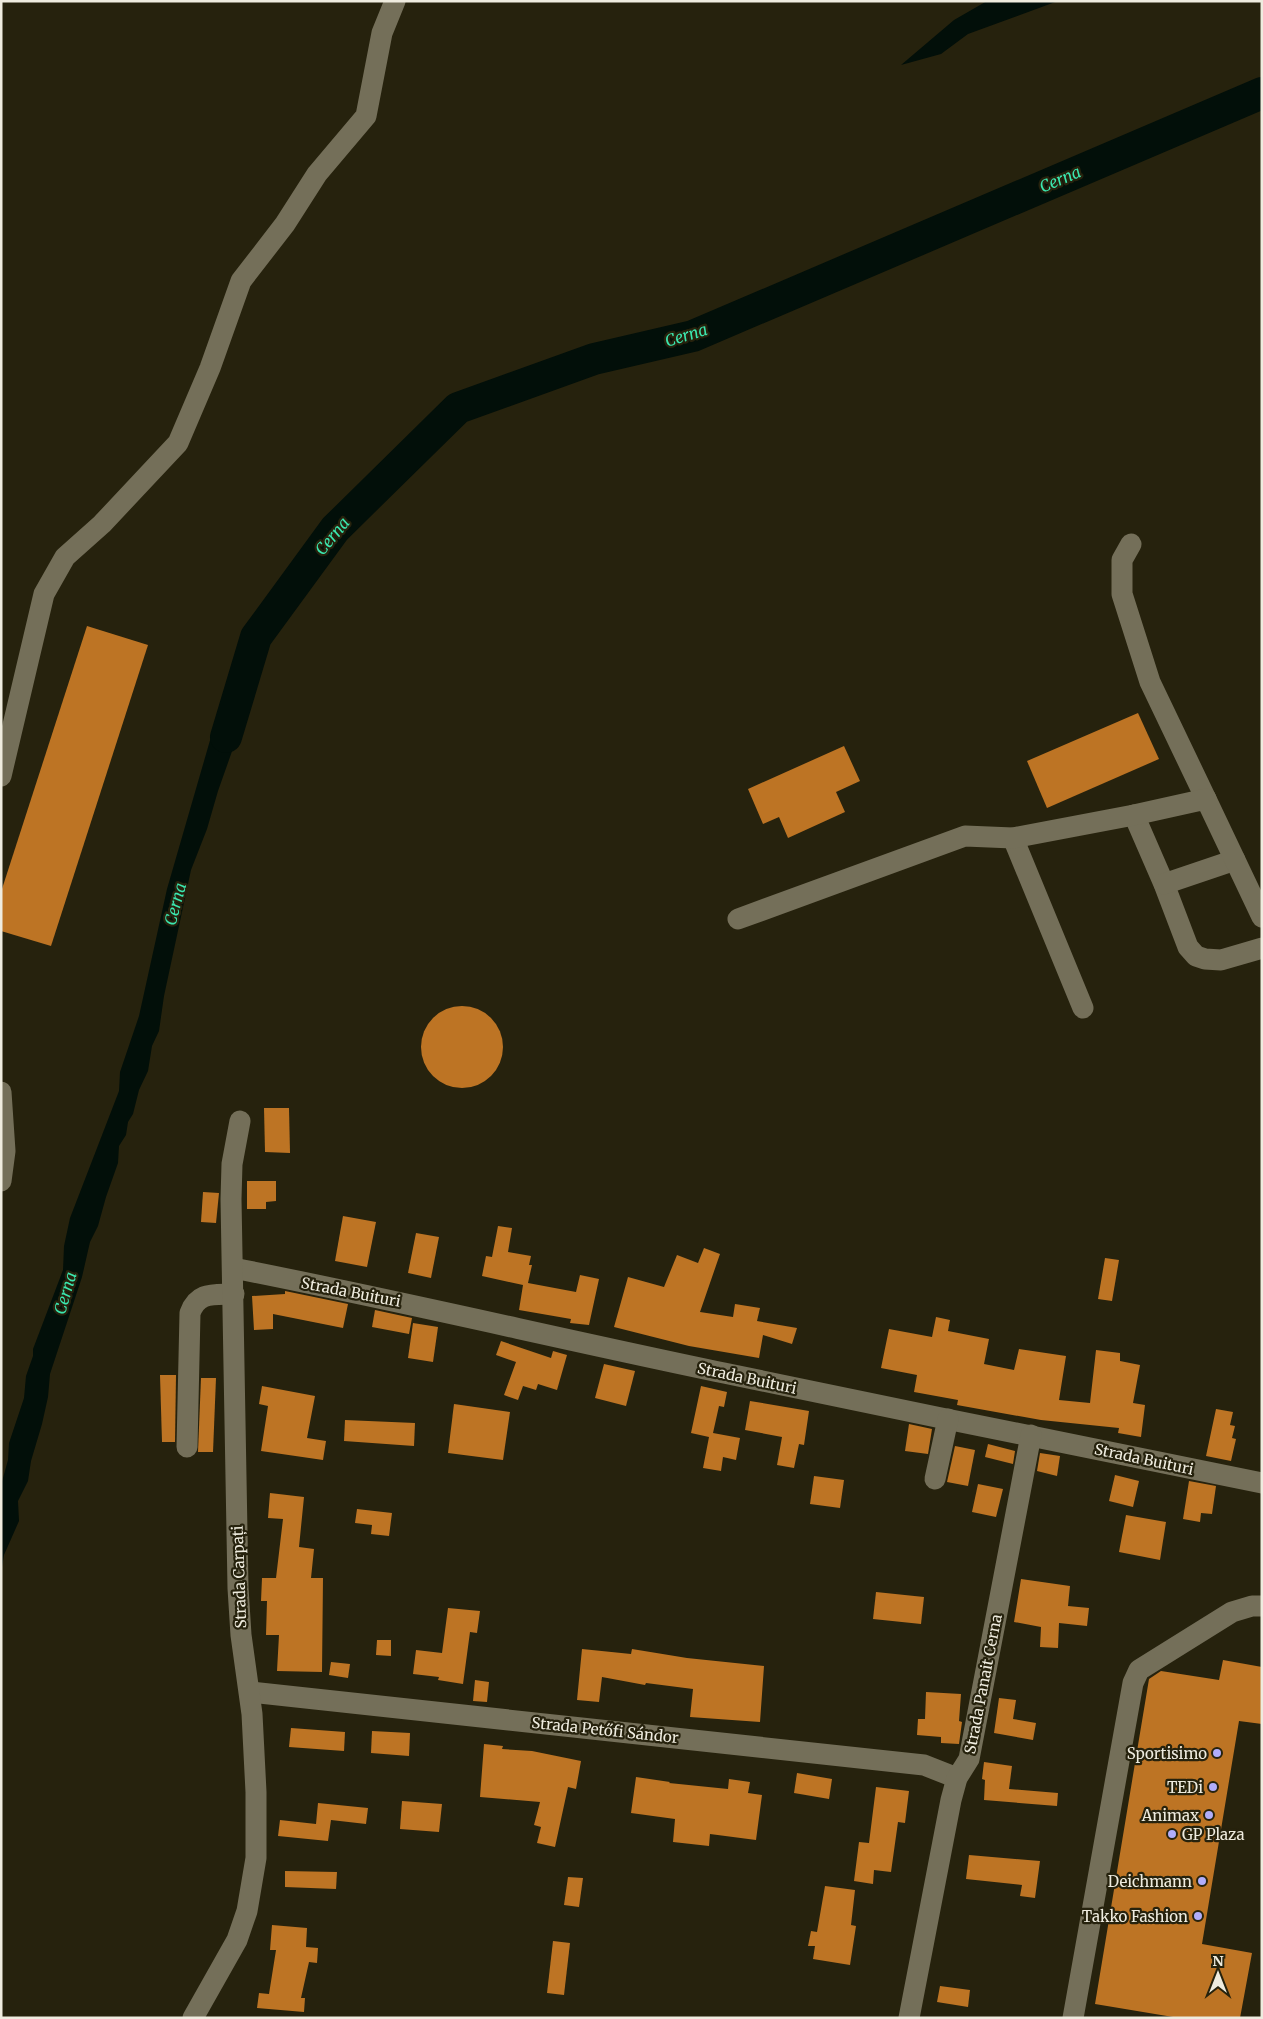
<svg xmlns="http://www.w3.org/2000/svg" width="1263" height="2019" font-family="Merriweather,serif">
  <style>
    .water { fill: #020f09 }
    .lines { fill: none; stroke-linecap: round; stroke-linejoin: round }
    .river { stroke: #020f09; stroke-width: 32 }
    .building { fill: #bd7424 }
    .minor { stroke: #746f59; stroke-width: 21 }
    .poi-dot { fill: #b1adfa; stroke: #26220d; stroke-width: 2 }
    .labels { text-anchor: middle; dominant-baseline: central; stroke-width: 4.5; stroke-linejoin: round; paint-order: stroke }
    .street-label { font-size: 15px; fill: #efecdf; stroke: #26220d }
    .poi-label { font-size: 15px; fill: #efecdf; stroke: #26220d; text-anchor: end }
    .water-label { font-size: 16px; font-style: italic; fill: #3be7af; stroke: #26220d }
  </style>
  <rect width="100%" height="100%" fill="#26220d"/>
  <g class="water">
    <path d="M987 1H1058L968 34 941 54 901 65 954 20Z"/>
    <path d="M227 688 248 698 236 740 218 791 207 829 191 870 164 996 159 1031 152 1046 148 1071 139 1090 133 1114 128 1122 126 1135 119 1146 118 1163 106 1197 98 1226 90 1242 82 1277 50 1374 48 1397 42 1424 31 1461 28 1481 18 1501 19 1521 4 1555 1 1573V1485L8 1460 9 1443 24 1398 26 1376 33 1356V1349L63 1270 64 1246 70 1218 119 1091 120 1072 139 1016 167 889 213 730Z"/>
  </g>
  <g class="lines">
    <path class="river" d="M226 737 256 637 335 529 458 408 594 359 693 336 1262 93"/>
  </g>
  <g class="building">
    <path d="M87 626 148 645 51 946 1 931V892Z"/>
    <path d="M1138 713 1159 759 1047 808 1027 761Z"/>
    <path d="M844 746 860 781 836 792 845 812 788 838 779 817 763 824 748 789Z"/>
    <circle cx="462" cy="1047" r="41"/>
    <path d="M264 1108H289L290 1153 265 1152Z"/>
    <path d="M247 1181H276V1201L266 1202V1209H247Z"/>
    <path d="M203 1192 219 1193 216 1223 201 1222Z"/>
    <path d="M343 1216 376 1222 367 1267 335 1261Z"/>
    <path d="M498 1226 512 1228 508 1252 531 1256 529 1265H532L528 1283 576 1292 580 1275 599 1279 589 1325 570 1323 571 1319 519 1310 523 1285 482 1276 486 1256 492 1257Z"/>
    <path d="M416 1233 439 1237 431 1278 408 1273Z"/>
    <path d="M704 1248 720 1254 700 1312 733 1317 735 1304 760 1308 757 1321 797 1328 792 1344 763 1335 759 1358 689 1346 614 1327 628 1277 664 1287 677 1255 698 1263Z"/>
    <path d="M1105 1258 1119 1260 1112 1301 1098 1299Z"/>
    <path d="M285 1291 348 1304 343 1328 273 1314V1329L254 1330 252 1296 285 1294Z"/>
    <path d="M375 1310 412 1318 409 1334 372 1327Z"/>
    <path d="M936 1317 950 1320 948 1331 989 1339 984 1364 1014 1370 1019 1349 1066 1356 1059 1400 1090 1403 1096 1350 1120 1353V1361L1140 1365 1133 1403 1145 1405 1141 1437 1118 1433 1119 1428 1041 1420 957 1405 958 1400 914 1392 917 1375 881 1368 889 1329 932 1337Z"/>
    <path d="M413 1323 438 1327 433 1362 408 1358Z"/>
    <path d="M501 1341 551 1358 553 1351 567 1355 557 1390 538 1384 536 1390 523 1386 518 1400 504 1395 516 1362 496 1355Z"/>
    <path d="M604 1364 635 1371 626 1406 595 1398Z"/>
    <path d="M160 1375H176L175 1442H162Z"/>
    <path d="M201 1378H216L213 1452H198Z"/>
    <path d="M262 1386 315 1396 307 1438 326 1441 323 1460 261 1451 268 1406 259 1404Z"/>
    <path d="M701 1386 727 1392 724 1407 719 1406 713 1433 740 1438 736 1460 723 1457 721 1471 703 1468 709 1437 691 1433Z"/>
    <path d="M750 1401 809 1411 804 1445 799 1444 794 1468 777 1465 782 1437 745 1430Z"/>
    <path d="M454 1404 510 1412 503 1460 448 1453Z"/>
    <path d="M1216 1409 1233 1412 1230 1425 1235 1426 1232 1438 1236 1439 1231 1461 1206 1456Z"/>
    <path d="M345 1420 415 1423 414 1446 344 1441Z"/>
    <path d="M909 1424 932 1429 928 1454 905 1451Z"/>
    <path d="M988 1444 1015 1451 1013 1464 985 1457Z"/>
    <path d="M955 1446 975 1450 968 1486 947 1482Z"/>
    <path d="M1040 1453 1060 1456 1057 1476 1037 1471Z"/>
    <path d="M1115 1475 1139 1481 1133 1507 1109 1501Z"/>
    <path d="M814 1476 844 1480 840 1508 810 1504Z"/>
    <path d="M1189 1481 1216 1486 1212 1514 1201 1513 1200 1522 1183 1519Z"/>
    <path d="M978 1484 1003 1489 996 1517 972 1512Z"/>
    <path d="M270 1493 304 1497 299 1547 314 1549 311 1578H323L322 1672 277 1671 279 1635H266L267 1601H261L262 1578H276L283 1519 268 1518Z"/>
    <path d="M357 1509 392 1513 389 1536 371 1534 372 1525 355 1523Z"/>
    <path d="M1126 1515 1166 1522 1160 1560 1119 1552Z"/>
    <path d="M1021 1579 1070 1586 1068 1606 1089 1608 1087 1626 1059 1623 1058 1648 1040 1647 1041 1627 1014 1622Z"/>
    <path d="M876 1592 924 1597 921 1624 873 1619Z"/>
    <path d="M448 1608 480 1611 477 1633 470 1632 463 1684 438 1680 439 1677 413 1674 416 1650 442 1653Z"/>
    <path d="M377 1640H391V1656L376 1655Z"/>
    <path d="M582 1649 631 1654 632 1649 687 1658 764 1666 760 1722 690 1717 693 1689 646 1683 645 1685 602 1677 599 1702 577 1700Z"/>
    <path d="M1223 1660 1262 1667V1724L1239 1721 1202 1944 1252 1953 1240 2018H1179L1095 2004 1149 1679 1161 1671 1219 1680Z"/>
    <path d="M331 1662 350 1664 348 1678 329 1675Z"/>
    <path d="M475 1680 489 1682 487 1702 473 1701Z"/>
    <path d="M926 1692 961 1694 959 1721 962 1722 959 1744 941 1743V1737L917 1735 918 1719H925Z"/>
    <path d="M999 1698 1016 1700 1013 1719 1036 1723 1033 1740 994 1733Z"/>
    <path d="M291 1728 345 1732 344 1751 289 1747Z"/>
    <path d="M372 1731 410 1733 409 1756 371 1753Z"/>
    <path d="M484 1744 503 1746 502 1749 532 1751 581 1761 576 1789 568 1787 555 1847 537 1843 541 1827 534 1825 540 1802 480 1797Z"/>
    <path d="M984 1762 1012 1766 1009 1789 1058 1793 1057 1806 984 1800 985 1780 982 1779Z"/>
    <path d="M797 1773 832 1779 829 1799 794 1793Z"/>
    <path d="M636 1777 670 1782 669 1783 728 1789 729 1779 750 1782 748 1793 762 1795 756 1840 710 1834 709 1846 673 1842 675 1819 631 1813Z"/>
    <path d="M876 1787 909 1791 905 1823 898 1822 891 1872 874 1870 873 1884 854 1881 859 1842 869 1843Z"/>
    <path d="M402 1801 442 1804 439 1832 400 1829Z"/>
    <path d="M318 1803 368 1808 366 1824 331 1820 328 1841 278 1836 280 1820 316 1824Z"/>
    <path d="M969 1855 1040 1861 1035 1898 1020 1896 1022 1885 966 1879Z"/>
    <path d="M285 1871 337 1872 336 1889 285 1887Z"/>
    <path d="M568 1877 583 1878 579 1907 564 1905Z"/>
    <path d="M825 1886 855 1890 851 1925 856 1926 850 1965 813 1959 815 1946H808L811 1931 817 1932Z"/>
    <path d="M272 1925 307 1928 306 1947 318 1948 317 1963 309 1962 301 1998H305L304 2012 257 2008 259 1993 269 1994 276 1950H270Z"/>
    <path d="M553 1941 570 1943 564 1995 547 1993Z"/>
    <path d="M940 1986 970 1990 968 2007 937 2002Z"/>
  </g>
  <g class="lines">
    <g class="minor">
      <path d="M1131 544 1122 560V594L1150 682 1206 799"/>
      <path d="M1 776 44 594 65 557 102 524 178 443 210 368 241 281 285 224 317 174 366 116 382 33 395 1"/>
      <path d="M1134 815 1164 884 1188 947 1196 956 1205 959 1221 960 1262 948"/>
      <path d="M1013 838 1083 1008"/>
      <path d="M1164 884 1235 860"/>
      <path d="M738 919 965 836 1013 838 1134 815 1206 799 1262 917"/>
      <path d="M1 1092 5 1151 1 1181"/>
      <path d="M233 1268C397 1300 560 1339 724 1373 903 1411 1083 1446 1262 1483"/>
      <path d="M187 1447 190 1313C198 1291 214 1295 234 1294"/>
      <path d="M935 1479 948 1419"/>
      <path d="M250 1692 924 1765 957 1778"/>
      <path d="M193 2018 237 1940 247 1911 256 1858V1792L252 1714 241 1635 238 1588 231 1199 232 1164 240 1121"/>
      <path d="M909 2018 951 1800 957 1778 969 1759 1031 1435"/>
      <path d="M1073 2018 1133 1683 1139 1670 1232 1612 1252 1606H1262"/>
    </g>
  </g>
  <g class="poi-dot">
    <circle cx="1217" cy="1753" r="5"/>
    <circle cx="1213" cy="1787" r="5"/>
    <circle cx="1209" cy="1815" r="5"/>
    <circle cx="1172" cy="1834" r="5"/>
    <circle cx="1202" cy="1881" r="5"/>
    <circle cx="1198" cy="1916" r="5"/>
  </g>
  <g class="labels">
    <g class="street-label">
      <text transform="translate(351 1292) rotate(11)">Strada Buituri</text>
      <text transform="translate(747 1378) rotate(12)">Strada Buituri</text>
      <text transform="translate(1144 1459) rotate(12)">Strada Buituri</text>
      <text transform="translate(239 1577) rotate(-92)">Strada Carpați</text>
      <text transform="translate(983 1684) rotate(-79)">Strada Panait Cerna</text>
      <text transform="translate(605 1730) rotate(6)">Strada Petőfi Sándor</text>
    </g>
    <g class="poi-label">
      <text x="1207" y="1753">Sportisimo</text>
      <text x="1203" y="1787">TEDi</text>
      <text x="1199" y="1815">Animax</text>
      <text x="1182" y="1834" text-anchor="start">GP Plaza</text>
      <text x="1192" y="1881">Deichmann</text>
      <text x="1188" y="1916">Takko Fashion</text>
    </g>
    <g class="water-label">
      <text transform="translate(1060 179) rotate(-23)">Cerna</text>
      <text transform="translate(686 335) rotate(-17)">Cerna</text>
      <text transform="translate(332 536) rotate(-50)">Cerna</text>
      <text transform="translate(175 904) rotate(-75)">Cerna</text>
      <text transform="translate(65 1293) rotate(-74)">Cerna</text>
    </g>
  </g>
  <rect width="1263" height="2019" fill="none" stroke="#efecdf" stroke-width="5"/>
  <g transform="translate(1218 1974)" stroke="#26220d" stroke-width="4" paint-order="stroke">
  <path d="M0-4L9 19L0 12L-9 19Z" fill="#efecdf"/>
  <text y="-8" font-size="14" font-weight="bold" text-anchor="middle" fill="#efecdf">N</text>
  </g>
</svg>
